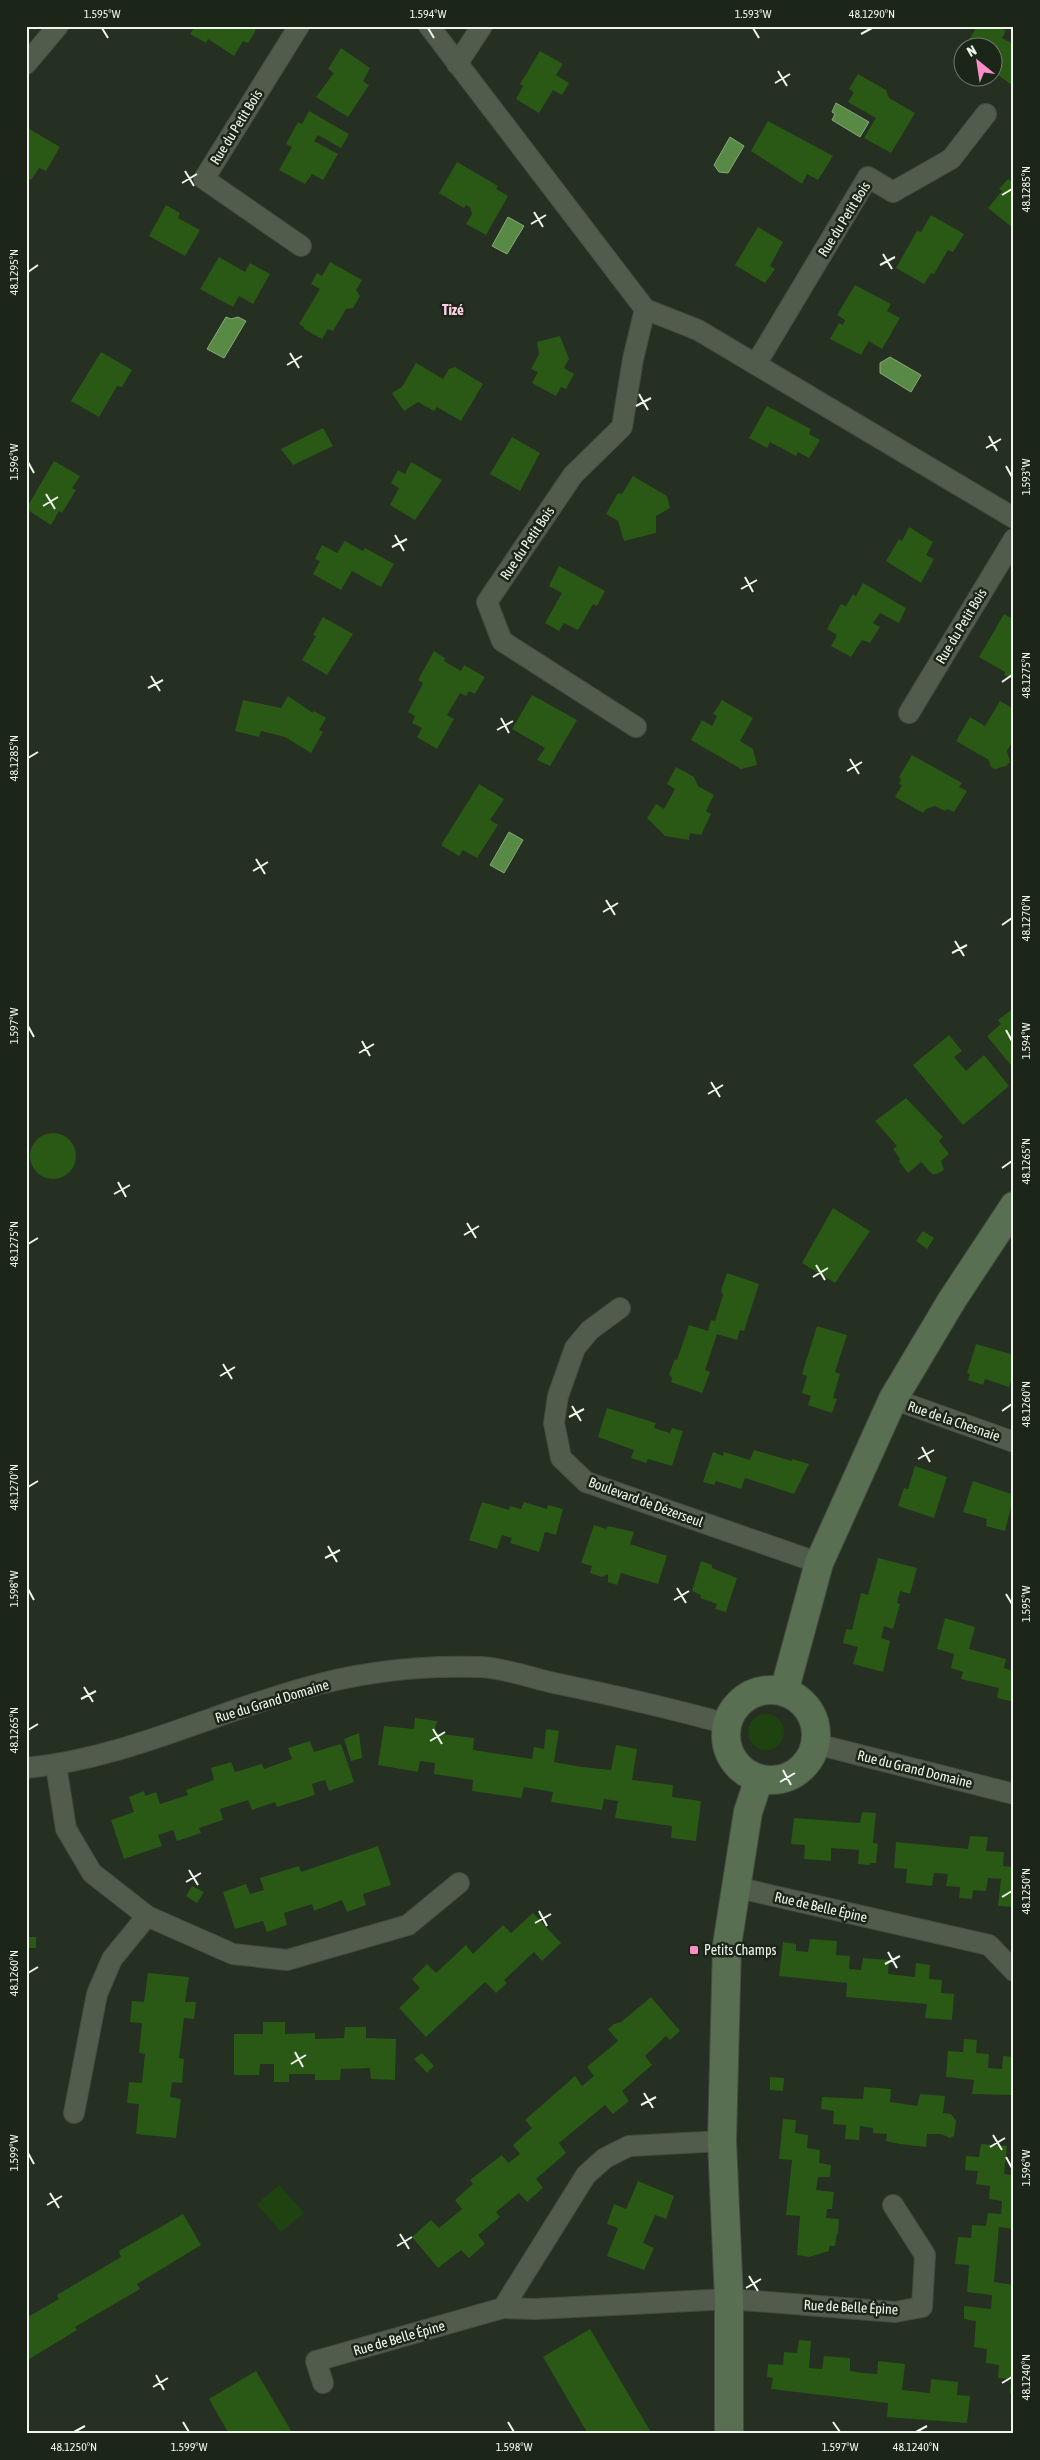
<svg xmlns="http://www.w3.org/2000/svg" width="1040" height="2460" font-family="'Asap Condensed',sans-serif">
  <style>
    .green { fill: #1f4310 }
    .water { fill: #588a46; stroke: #85aa78 }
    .building { fill: #295915 }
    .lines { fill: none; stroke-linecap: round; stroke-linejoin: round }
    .street-casing { stroke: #444c41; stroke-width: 22 }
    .secondary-casing { stroke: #444c41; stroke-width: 30 }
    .street { stroke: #515c4d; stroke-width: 20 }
    .secondary { stroke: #596f52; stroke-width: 28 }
    .ticks { fill: none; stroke: #eef5ec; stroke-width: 2 }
    .poi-dot { fill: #fa8fc8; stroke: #1b2518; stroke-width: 2 }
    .labels { text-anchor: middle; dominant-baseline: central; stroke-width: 5; stroke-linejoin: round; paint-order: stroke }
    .street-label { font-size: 14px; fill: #eef5ec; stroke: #1b2518 }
    .poi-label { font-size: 14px; fill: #eef5ec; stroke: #1b2518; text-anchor: start }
    .neighbourhood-label { font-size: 15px; font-weight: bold; fill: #fecfe5; stroke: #1b2518 }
    .neatline { fill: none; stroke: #eef5ec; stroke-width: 2 }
    .ticks-label { font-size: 12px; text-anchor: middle; fill: #eef5ec }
  </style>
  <rect width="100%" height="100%" fill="#252f22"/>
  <g class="green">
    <circle cx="766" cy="1732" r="18"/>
    <path d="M279 2185 304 2213 281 2232 257 2204Z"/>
  </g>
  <g class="water">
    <path d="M836 103 869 122 860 137 832 120 835 114 832 112Z"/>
    <path d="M730 137 744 146 728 173 719 172 714 165Z"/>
    <path d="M508 217 524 226 507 254 492 246Z"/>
    <path d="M226 317 231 319 238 317 246 321 224 358 207 349Z"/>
    <path d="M890 357 921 375 911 392 880 373V363Z"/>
    <path d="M509 832 523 840 504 873 490 865Z"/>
  </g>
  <g class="building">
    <path d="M195 26H249L256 30 248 43 243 41 234 56 208 39 206 43 190 34Z"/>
    <path d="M977 26 985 29 987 26H997L1006 31 1002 38 1014 44 1012 85 992 71V48H964Z"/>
    <path d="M341 48 370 68 363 81 369 85 348 117 316 97 334 73 328 69Z"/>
    <path d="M540 51 563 64 556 75 569 83 562 95 553 90 539 113 516 99 523 86 520 84Z"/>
    <path d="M858 74 886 90 889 98 915 113 891 153 864 138 876 118 848 102 854 92 849 89Z"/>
    <path d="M309 111 349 134 341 148 318 135 314 141 338 154 323 180 312 174 305 184 279 170 292 147 286 144 298 122 302 124Z"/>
    <path d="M768 121 833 156 818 180 807 174 802 184 751 151Z"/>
    <path d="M26 127 60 147 46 171 39 168 31 180 26 177Z"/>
    <path d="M457 162 498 186 496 189 508 196 486 235 466 224 472 214 470 207 466 205 464 208 439 193Z"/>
    <path d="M1014 177V229L988 208 1002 191 999 189 1008 179 1011 181Z"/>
    <path d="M166 205 180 213 178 218 200 230 185 256 149 236Z"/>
    <path d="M931 215 964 234 953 252 948 250 934 274 931 273 924 284 896 268 917 231 921 232Z"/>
    <path d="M758 227 783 242 770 266 775 269 765 283 735 265Z"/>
    <path d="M219 257 245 272 250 263 270 274 253 304 239 296 233 307 200 289Z"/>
    <path d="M330 262 362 280 356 290 360 296 353 308 346 309 333 331 328 329 322 339 304 329V327L299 324 320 289 311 284 317 273 322 276Z"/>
    <path d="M855 285 891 304 887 311 900 318 882 349 869 341 861 355 830 339 839 323 843 325 845 320 837 315Z"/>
    <path d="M560 336 569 359 564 368 574 374 566 389 561 387 556 396 532 383 538 372 531 369 539 354 537 342Z"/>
    <path d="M101 352 132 370 122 387 117 386 99 417 71 401Z"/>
    <path d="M416 363 443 379 449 369 455 367 483 384 461 421 437 407 434 411 418 402 404 411 392 393 402 387Z"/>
    <path d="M767 406 811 429 809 434 820 440 809 458 798 452 796 456 770 442 767 448 749 438Z"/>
    <path d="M323 428 333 446 293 465 281 449Z"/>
    <path d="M512 437 540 453 520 491 490 474Z"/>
    <path d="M54 461 80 476 72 488 76 490 62 513 59 511 51 525 26 509Z"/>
    <path d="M411 462 442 480 415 520 390 505 399 488 391 483 398 470 405 474Z"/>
    <path d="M633 476 667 496 670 508 656 516V533L624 541 618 521 606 514 618 493 622 494Z"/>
    <path d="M909 527 933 542 926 555 934 559 921 583 886 561 899 539 902 541Z"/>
    <path d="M345 541 363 551 365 548 394 564 381 587 352 571 341 590 313 574 320 561 315 559 322 545 337 553Z"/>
    <path d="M559 566 605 591 597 606 593 604 578 630 564 623 559 631 545 623 562 593 549 586Z"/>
    <path d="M863 583 906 608 899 623 880 613 873 623 880 627 870 643 862 640 851 657 831 646 837 635 827 629 841 604 846 606 853 594 856 596Z"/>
    <path d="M1004 614 1014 620V680L1004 675 1005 672 979 657Z"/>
    <path d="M323 617 353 634 327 675 302 660 316 636 313 635Z"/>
    <path d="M434 651 445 658 444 661 461 671 464 665 485 677 475 694 469 691 466 696 460 693 447 715 454 719 437 749 417 737 422 728 412 723 415 716 408 712 423 683 418 680Z"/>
    <path d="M532 695 577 720 550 766 537 760 545 748 512 729Z"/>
    <path d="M288 696 313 713 314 711 326 718 319 730 323 732 311 753 285 737 261 731 259 737 235 731 243 700 281 708Z"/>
    <path d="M722 700 753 718 740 741 753 749 757 765 741 769 691 740 702 720 712 726 717 716 713 714Z"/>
    <path d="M1000 701 1014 709V739L1007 751 1010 762 1006 766 995 769 991 767 989 760 956 741 970 717 985 726Z"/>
    <path d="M912 755 962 783 959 787 967 791 954 812 947 809 945 811 935 806 926 809 923 813 895 797 902 785 899 784 901 779 899 777Z"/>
    <path d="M676 767 694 777 698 786 714 795 706 811 711 814 701 835 690 833 689 840 665 836 647 818 656 804 664 809 675 789 667 784Z"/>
    <path d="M479 784 504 799 490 820 498 825 477 858 463 850 459 856 441 845Z"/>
    <path d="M1014 1008V1069L987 1036 1001 1024 998 1020Z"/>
    <path d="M949 1035 962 1051 954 1057 966 1071 984 1055 1009 1086 963 1125 913 1065Z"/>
    <path d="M906 1098 943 1137 939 1141 949 1154 941 1161 944 1170 937 1174H932L921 1162 908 1173 899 1161 900 1159 893 1149 897 1146 875 1121Z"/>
    <circle cx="53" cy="1156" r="23"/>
    <path d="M833 1208 870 1231 835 1283 802 1263Z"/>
    <path d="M923 1231 934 1238 927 1249 916 1241Z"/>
    <path d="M727 1273 759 1284 744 1331 740 1330 737 1340 717 1334 705 1370 710 1372 702 1393 671 1382 672 1378 669 1374 675 1359 677 1360 689 1325 708 1331 711 1320 715 1321 723 1295 721 1290Z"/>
    <path d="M817 1326 847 1335 835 1372 840 1374 833 1398 837 1399 832 1413 808 1405 811 1396 802 1393 807 1376 802 1374Z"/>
    <path d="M976 1344 1014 1355V1373L1009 1387 985 1379 983 1385 968 1380 970 1374 967 1373Z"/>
    <path d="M607 1408 656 1423 654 1428 670 1433 672 1428 683 1431 672 1466 648 1459 646 1463 631 1458 634 1450 598 1437Z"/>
    <path d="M754 1450 792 1461V1459L809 1464 794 1494 745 1478 741 1489 716 1481 714 1485 703 1482 713 1452 723 1456 724 1452 750 1460Z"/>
    <path d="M915 1466 947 1477 934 1518 898 1506 904 1488 908 1489Z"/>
    <path d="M973 1481 1014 1495 1005 1531 986 1526 987 1519 963 1512Z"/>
    <path d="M482 1502 509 1510 510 1506 521 1509 524 1502 547 1509 548 1505 563 1509 556 1535 545 1532 539 1552 510 1543 512 1538 502 1535 497 1549 469 1540Z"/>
    <path d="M594 1525 606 1529 608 1526 634 1532 630 1544 667 1556 658 1584 621 1573 617 1585 608 1582V1574L602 1577 590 1573 592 1566 581 1563Z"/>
    <path d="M878 1558 917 1568 910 1594 900 1591 897 1603 900 1604 893 1629 884 1626 881 1638 890 1641 883 1672 853 1664 858 1647 843 1643 846 1629 852 1630 861 1593 868 1595Z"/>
    <path d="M701 1561 712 1565V1568L737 1578 726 1612 715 1609 717 1604 700 1598 701 1595 692 1591Z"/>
    <path d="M945 1618 975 1627 969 1649 1006 1659 1004 1668 1014 1671V1702L997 1698 999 1688 961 1679 963 1672 951 1668 954 1654 937 1649Z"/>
    <path d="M415 1718 437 1721 434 1733 474 1738 473 1750 532 1759 534 1747 544 1749 546 1729 559 1731 554 1762 582 1767 611 1770 616 1745 637 1749 632 1780 673 1785 672 1797 701 1801 696 1841 671 1838 672 1826 615 1818 618 1801 604 1799 602 1810 551 1802 553 1792 524 1787 521 1798 472 1791 473 1780 434 1774 435 1763 420 1761 418 1772 378 1765 384 1726 414 1729Z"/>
    <path d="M359 1733 362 1758 351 1761 344 1739Z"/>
    <path d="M310 1741 314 1752 341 1744 354 1782 329 1791 325 1780 312 1784 315 1795 277 1807 275 1802 252 1810 248 1800 220 1809 223 1820 199 1828 201 1833 177 1841 173 1830 158 1835 162 1846 124 1859 111 1820 134 1812 129 1797 144 1791 145 1796 156 1792 160 1804 188 1795 186 1790 214 1780 211 1768 231 1762 235 1772 262 1764 264 1769 292 1759 288 1748Z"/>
    <path d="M862 1812 876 1813 873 1843 878 1844 876 1863H870V1865L858 1864 859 1850 831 1848V1861L804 1859 805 1845 791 1844 794 1818 860 1823Z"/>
    <path d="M970 1836 988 1837 986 1851 1004 1852 1003 1866 1014 1867V1913H1011L1012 1907 998 1906 1001 1879 988 1878 986 1891 973 1890 972 1899 959 1898 960 1887 946 1886 948 1874 934 1873 932 1886 906 1883 907 1869 894 1868 896 1842 968 1849Z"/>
    <path d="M378 1846 391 1885 363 1894 366 1905 347 1912 342 1900 314 1911 312 1904 284 1913 287 1925 267 1932 263 1921 235 1929 223 1892 246 1884 250 1894 264 1890 260 1878 299 1866 301 1872Z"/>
    <path d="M192 1886 204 1892 197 1903 186 1896Z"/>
    <path d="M533 1913 561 1943 542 1961 534 1952 504 1980 507 1983 496 1993 485 1982 426 2037 399 2008 420 1988 412 1979 427 1964 436 1973 466 1945 473 1954 503 1925 511 1933Z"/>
    <rect x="26" y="1937" width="10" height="11"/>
    <path d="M810 1939 837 1941 836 1955 850 1956 849 1969 861 1970 863 1958 889 1960 888 1974 915 1977 916 1963 930 1965 929 1979 942 1980 941 1993 954 1994 952 2020 925 2018 927 2004 846 1997 847 1983 779 1976 783 1942 796 1944V1951L808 1952Z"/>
    <path d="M148 1973 189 1977 185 2002H196L194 2019 184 2018 179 2058 184 2059 182 2083 172 2082 170 2097 181 2099 176 2138 136 2134 139 2104 127 2103 129 2082 142 2083 145 2054 139 2053 142 2023 130 2022 132 2001 144 2002Z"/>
    <path d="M651 1997 680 2031 670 2040 666 2036 645 2056 652 2065 622 2091 629 2101 613 2114 605 2105 559 2143 566 2153 536 2179 543 2188 527 2202 519 2193 496 2212 500 2217 478 2235 485 2244 469 2258 461 2250 438 2268 412 2237 431 2220 439 2228 462 2209 455 2200 473 2184 470 2180 489 2165 502 2155 508 2163 520 2154 513 2145 532 2128 525 2120 575 2076 582 2086 594 2076 587 2067 618 2041 608 2029 614 2024 621 2022Z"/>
    <path d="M263 2022H285V2034L315 2033V2039L344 2038 345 2027H366V2038L396 2039 395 2080 371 2079 370 2068 341 2069 340 2080H315V2074H289V2082H274V2064H260L259 2075H234V2034H263Z"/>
    <path d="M964 2039 977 2040 976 2053 989 2054 988 2068 1002 2069 1003 2056 1014 2057V2095L972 2094 974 2080 946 2077 948 2051 963 2052Z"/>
    <path d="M422 2053 434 2066 427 2073 414 2059Z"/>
    <path d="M770 2077 784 2078 783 2091 770 2090Z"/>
    <path d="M864 2087 891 2089 890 2102 917 2106 920 2094 945 2096 943 2113 951 2114 956 2121 954 2136 950 2138 941 2134H927L926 2147 900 2144 886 2141 887 2134 873 2133V2128L860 2126 859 2140 845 2139 846 2125 833 2124 834 2111 821 2109 822 2097 863 2099Z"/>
    <path d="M783 2119 796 2120 795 2133 808 2135 807 2148 820 2150 819 2163 831 2165 830 2177H818L816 2190 834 2192 832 2209H827L826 2218 839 2219 838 2234 837 2233 835 2246H829V2251L809 2257 797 2255 800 2216 786 2215 792 2160 779 2159Z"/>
    <path d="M981 2144 1007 2146 1004 2174 1014 2175V2229L999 2227 994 2282 1014 2285V2393H1010L1011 2379 998 2378 999 2365 986 2363 987 2349 974 2347 976 2321 964 2319V2306L991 2309 992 2295 967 2292 969 2265 955 2264 958 2237 971 2238 972 2225 986 2226 988 2213 1001 2214 1002 2201 989 2199 990 2186 976 2184 978 2171 965 2170 966 2156 979 2157Z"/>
    <path d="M638 2181 674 2196 666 2219 655 2215 643 2243 654 2248 644 2270 607 2256 618 2228 607 2224 614 2204 626 2209Z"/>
    <path d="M183 2214 201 2245 137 2284 140 2289 75 2327 77 2330 26 2361V2318L59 2299 57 2295 121 2257 119 2251Z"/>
    <path d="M590 2329 652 2434H588L543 2357Z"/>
    <path d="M799 2340 811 2341 809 2368 822 2369 824 2356 850 2358V2371L863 2373 877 2374 878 2361 905 2364 902 2390 930 2393 931 2379 958 2382 957 2395 970 2396 967 2423 887 2417 888 2403 771 2389 773 2378 767 2377 768 2364 783 2365 784 2352 797 2353Z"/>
    <path d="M256 2371 293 2434H229L209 2399Z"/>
  </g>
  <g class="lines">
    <g class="street-casing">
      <g id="street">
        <path d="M299 26 204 179 301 246"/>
        <path d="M429 26 645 309 698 330 1014 518"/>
        <path d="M26 64 58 26"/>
        <path d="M457 64 482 26"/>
        <path d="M756 364 868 177 893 192 951 159 986 114"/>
        <path d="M909 713 1014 539"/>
        <path d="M636 727 502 641 487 602 573 475 622 427 633 359 645 309"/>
        <path d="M620 1308 590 1330 575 1348 558 1396 554 1423 561 1458 586 1482 819 1563"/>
        <path d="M893 1399 1014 1442"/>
        <path d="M816 1744 1014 1794"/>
        <path d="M56 1765 66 1829 92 1873 147 1916 233 1954 287 1960 408 1925 459 1883"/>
        <path d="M26 1768C122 1759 209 1715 301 1689 358 1672 422 1665 481 1667 505 1668 531 1678 554 1683 612 1695 670 1708 727 1724"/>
        <path d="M735 1887 989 1945 1014 1971"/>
        <path d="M74 2113 97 1994 112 1959 147 1916"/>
        <path d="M503 2308 536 2309 729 2299 895 2312 922 2307 925 2255 893 2205"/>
        <path d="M323 2383 316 2361 503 2308 586 2175 605 2158 629 2146 722 2141"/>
      </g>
    </g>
    <g class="secondary-casing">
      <g id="secondary">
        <circle cx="771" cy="1735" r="45"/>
        <path d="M784 1692 819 1563 893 1399 952 1300 1014 1206"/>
        <path d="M729 2434V2299L722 2141 727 1945 748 1812 759 1779"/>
      </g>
    </g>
    <use href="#street" class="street"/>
    <use href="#secondary" class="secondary"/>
  </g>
  <path class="ticks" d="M102 28 108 38M428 28 434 38M753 28 759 38M861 34 872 28M778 71 787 86M775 83 790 74M185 171 194 186M182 183 197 174M1002 195 1012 189M534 212 543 227M531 224 546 215M883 254 892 269M880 265 895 257M28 272 38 265M290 353 299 368M287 365 302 356M639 394 648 410M636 406 651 398M989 436 997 451M986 448 1001 439M28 462 34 473M1006 466 1012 477M46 494 55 509M43 506 58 497M395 535 404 551M392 547 407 539M745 577 753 592M741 589 757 580M151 676 160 691M1002 682 1012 675M148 688 163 680M501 718 509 733M497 730 513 721M28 758 38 752M850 759 859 774M847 771 862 762M256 859 265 874M253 871 268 862M606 900 615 915M603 912 618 903M1002 925 1012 918M955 941 964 956M952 953 967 945M28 1026 34 1037M1006 1030 1012 1041M362 1041 370 1056M359 1053 374 1044M711 1082 720 1097M708 1094 723 1085M1002 1168 1012 1161M118 1182 126 1197M114 1194 130 1185M467 1223 476 1238M464 1235 479 1226M28 1244 38 1238M816 1265 825 1280M813 1277 828 1268M223 1364 232 1379M220 1376 235 1367M572 1406 581 1421M1002 1411 1012 1404M569 1417 584 1409M922 1447 930 1462M918 1459 934 1450M28 1487 38 1481M328 1546 337 1562M325 1558 340 1550M677 1588 686 1603M28 1589 34 1600M1006 1594 1012 1604M674 1600 689 1591M84 1687 93 1702M81 1699 96 1691M433 1729 442 1744M28 1730 38 1724M430 1741 445 1732M783 1770 791 1785M780 1782 795 1773M189 1870 198 1885M186 1882 201 1873M1002 1897 1012 1891M539 1911 547 1926M535 1923 551 1914M888 1952 897 1968M885 1964 900 1956M28 1973 38 1967M295 2052 303 2067M291 2064 306 2055M644 2093 653 2108M641 2105 656 2097M993 2135 1002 2150M990 2147 1005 2138M28 2153 34 2164M1006 2157 1012 2168M50 2193 59 2208M47 2205 62 2196M400 2234 409 2249M397 2246 412 2237M749 2276 758 2291M746 2288 761 2279M156 2375 164 2390M1002 2383 1012 2377M153 2387 168 2378M183 2422 189 2432M508 2422 514 2432M833 2422 840 2432M74 2432 85 2426M916 2432 927 2426"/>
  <rect class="poi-dot" x="689" y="1945" width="10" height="10" rx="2.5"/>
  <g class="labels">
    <g class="street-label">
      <text transform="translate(236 127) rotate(-58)">Rue du Petit Bois</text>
      <text transform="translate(844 219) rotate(-58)">Rue du Petit Bois</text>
      <text transform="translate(527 543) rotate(-56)">Rue du Petit Bois</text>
      <text transform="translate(961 626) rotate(-59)">Rue du Petit Bois</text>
      <text transform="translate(954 1421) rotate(19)">Rue de la Chesnaie</text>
      <text transform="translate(646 1502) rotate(20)">Boulevard de Dézerseul</text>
      <text transform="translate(272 1701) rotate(-17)">Rue du Grand Domaine</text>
      <text transform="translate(915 1769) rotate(14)">Rue du Grand Domaine</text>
      <text transform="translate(821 1907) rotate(13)">Rue de Belle Épine</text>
      <text transform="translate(851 2307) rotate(3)">Rue de Belle Épine</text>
      <text transform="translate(399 2338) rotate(-16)">Rue de Belle Épine</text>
    </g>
    <g class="poi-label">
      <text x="704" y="1950">Petits Champs</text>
    </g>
    <g class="neighbourhood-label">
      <text x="453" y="309">Tizé</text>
    </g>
  </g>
  <rect width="1040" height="2460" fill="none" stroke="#1b2518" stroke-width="55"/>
  <g transform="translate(978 62) rotate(330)"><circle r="24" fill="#1b2518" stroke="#6f786d"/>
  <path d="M0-4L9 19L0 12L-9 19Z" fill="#fa8fc8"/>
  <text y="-8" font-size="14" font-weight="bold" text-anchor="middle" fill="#eef5ec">N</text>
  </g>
  <rect x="28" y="28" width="984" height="2404" class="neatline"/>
  <g class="ticks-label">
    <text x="102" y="18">1.595°W</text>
    <text x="428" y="18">1.594°W</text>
    <text x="753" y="18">1.593°W</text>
    <text x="872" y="18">48.1290°N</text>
    <text transform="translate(1026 189) rotate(-90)" y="4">48.1285°N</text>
    <text transform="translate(14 272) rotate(-90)" y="4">48.1295°N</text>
    <text transform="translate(14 462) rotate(-90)" y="4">1.596°W</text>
    <text transform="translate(1026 477) rotate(-90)" y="4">1.593°W</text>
    <text transform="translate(1026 675) rotate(-90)" y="4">48.1275°N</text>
    <text transform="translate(14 758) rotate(-90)" y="4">48.1285°N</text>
    <text transform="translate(1026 918) rotate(-90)" y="4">48.1270°N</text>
    <text transform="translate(14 1026) rotate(-90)" y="4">1.597°W</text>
    <text transform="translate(1026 1041) rotate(-90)" y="4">1.594°W</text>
    <text transform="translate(1026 1161) rotate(-90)" y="4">48.1265°N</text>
    <text transform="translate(14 1244) rotate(-90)" y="4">48.1275°N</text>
    <text transform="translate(1026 1404) rotate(-90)" y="4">48.1260°N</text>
    <text transform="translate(14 1487) rotate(-90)" y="4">48.1270°N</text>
    <text transform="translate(14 1589) rotate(-90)" y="4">1.598°W</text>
    <text transform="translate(1026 1604) rotate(-90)" y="4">1.595°W</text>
    <text transform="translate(14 1730) rotate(-90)" y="4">48.1265°N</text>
    <text transform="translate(1026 1891) rotate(-90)" y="4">48.1250°N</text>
    <text transform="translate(14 1973) rotate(-90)" y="4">48.1260°N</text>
    <text transform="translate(14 2153) rotate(-90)" y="4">1.599°W</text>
    <text transform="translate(1026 2168) rotate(-90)" y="4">1.596°W</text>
    <text transform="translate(1026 2377) rotate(-90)" y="4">48.1240°N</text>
    <text x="74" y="2451">48.1250°N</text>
    <text x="189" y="2451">1.599°W</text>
    <text x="514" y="2451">1.598°W</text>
    <text x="840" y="2451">1.597°W</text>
    <text x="916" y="2451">48.1240°N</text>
  </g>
</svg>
